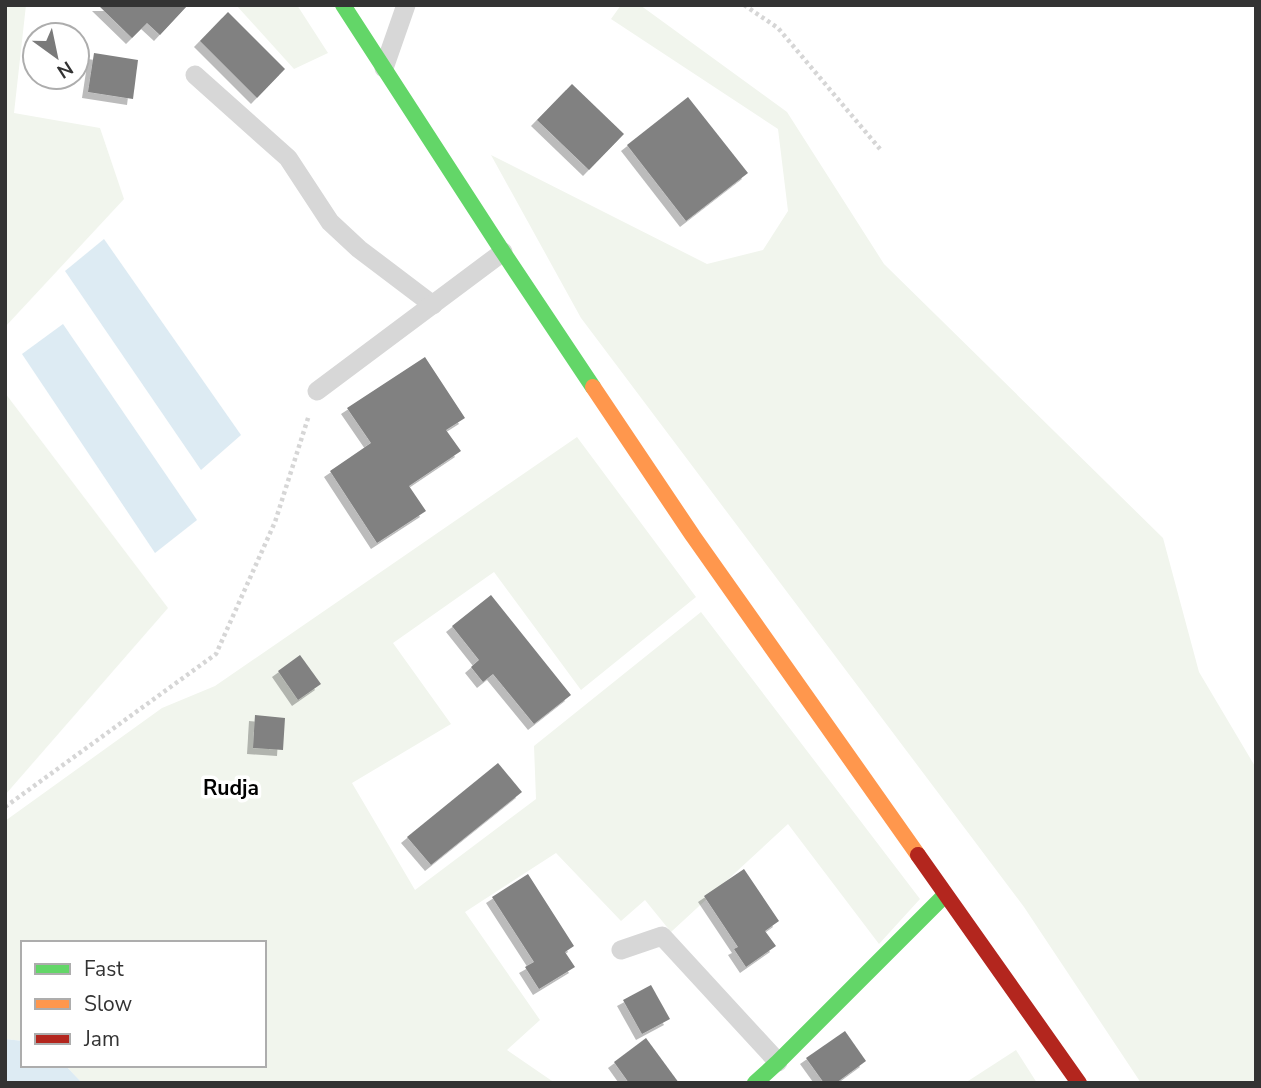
<svg xmlns="http://www.w3.org/2000/svg" width="1261" height="1088" font-family="'Nunito Sans',sans-serif">
  <style>
    .green { fill: #f1f5ed }
    .water { fill: #ddebf3 }
    .building { fill: #818181; filter: url(#shadow) }
    .lines { fill: none; stroke-linecap: round; stroke-linejoin: round }
    .path { stroke: #d6d6d6; stroke-width: 4.5; stroke-dasharray: 3.5 3.5; stroke-linecap: butt }
    .lane { stroke: #d7d7d7; stroke-width: 19 }
    .fast { stroke: #63d668; stroke-width: 16 }
    .slow { stroke: #ff974d; stroke-width: 16 }
    .jam { stroke: #b3261e; stroke-width: 16 }
    .labels { text-anchor: middle; dominant-baseline: central; stroke-width: 7; stroke-linejoin: round; paint-order: stroke }
    .neighbourhood-label { font-size: 21px; font-weight: bold; fill: #000; stroke: #fff }
  </style>
  <defs>
    <filter id="shadow"><feDropShadow dx="-6" dy="6" stdDeviation="0" flood-color="#0004"/></filter>
  </defs>
  <rect width="100%" height="100%" fill="#fff"/>
  <g class="green">
    <path d="M5 5H26L14 113 100 128 124 199 5 327Z"/>
    <path d="M236 5H297L328 53 294 69Z"/>
    <path d="M621 5H640L787 112 884 264 1163 538 1199 672 1256 768V1083H1141L1024 907 581 318 491 155 707 264 763 250 788 211 778 129 611 19Z"/>
    <path d="M5 393 168 608 5 795Z"/>
    <path d="M577 437 696 597 581 690 494 572 393 643 451 724 352 783 415 890 536 799 534 746 701 612 920 899 879 944 788 824 671 932 645 900 621 921 556 853 465 912 540 1020 507 1050 555 1083H82L65 1065H264V943H23V1041L5 1039V821L162 708 215 686Z"/>
    <path d="M1016 1050 1037 1083H965Z"/>
  </g>
  <g class="water">
    <path d="M104 239 241 435 201 470 65 271Z"/>
    <path d="M63 324 197 520 155 553 22 354Z"/>
    <path d="M5 1039 23 1041V1065H65L82 1083H5Z"/>
  </g>
  <g class="building">
    <path d="M98 5H188L160 35 147 23 132 38Z"/>
    <path d="M228 12 285 69 257 98 200 41Z"/>
    <path d="M94 53 138 60 133 99 88 92Z"/>
    <path d="M572 84 624 134 589 170 537 120Z"/>
    <path d="M688 97 748 173 686 221 627 145Z"/>
    <path d="M425 357 465 418 446 430 461 451 409 486 426 511 377 543 330 471 371 443 347 408Z"/>
    <path d="M491 595 571 695 534 724 493 674 483 682 471 667 479 660 452 626Z"/>
    <path d="M300 655 321 684 298 700 278 671Z"/>
    <path d="M255 715 285 718 283 750 253 748Z"/>
    <path d="M498 763 522 792 431 865 407 837Z"/>
    <path d="M744 869 779 921 765 931 776 946 746 967 734 949 738 947 704 896Z"/>
    <path d="M528 874 574 946 565 952 575 967 539 989 525 967 534 962 492 897Z"/>
    <path d="M651 985 670 1019 642 1034 623 1000Z"/>
    <path d="M845 1031 866 1061 836 1083H824L806 1058Z"/>
    <path d="M646 1038 679 1083H629L614 1062Z"/>
  </g>
  <g class="lines">
    <g class="path">
      <path d="M744 5 778 28 880 149"/>
      <path d="M5 807 216 654 275 522 309 415"/>
    </g>
    <g class="lane">
      <path d="M384 68 406 5"/>
      <path d="M195 75 288 158 330 222 359 249 433 305"/>
      <path d="M317 391 503 252"/>
      <path d="M621 950 662 936 778 1062"/>
    </g>
    <g class="fast">
      <path d="M343 5 503 252 593 387"/>
      <path d="M755 1083 778 1062 945 895"/>
    </g>
    <path class="slow" d="M593 387 693 536 918 855"/>
    <path class="jam" d="M918 855 1079 1083"/>
  </g>
  <g class="labels">
    <g class="neighbourhood-label">
      <text x="231" y="788">Rudja</text>
    </g>
  </g>
  <rect width="1261" height="1088" fill="none" stroke="#333333" stroke-width="14"/>
  <rect x="21" y="941" width="245" height="126" fill="#ffffff" stroke="#adadad" stroke-width="2"/>
  <rect x="35" y="964" width="35" height="10" fill="#63d668" stroke="#adadad" stroke-width="2"/>
  <text x="84" y="976" font-size="21" fill="#333333">Fast</text>
  <rect x="35" y="999" width="35" height="10" fill="#ff974d" stroke="#adadad" stroke-width="2"/>
  <text x="84" y="1011" font-size="21" fill="#333333">Slow</text>
  <rect x="35" y="1034" width="35" height="10" fill="#b3261e" stroke="#adadad" stroke-width="2"/>
  <text x="84" y="1046" font-size="21" fill="#333333">Jam</text>
  <g transform="translate(56 56) rotate(147)"><circle r="33" fill="#ffffff" stroke="#adadad" stroke-width="2"/>
  <path d="M0-5L12 26L0 18L-12 26Z" fill="#7a7a7a"/>
  <text y="-10" font-size="19" font-weight="bold" text-anchor="middle" fill="#333333">N</text>
  </g>
</svg>
